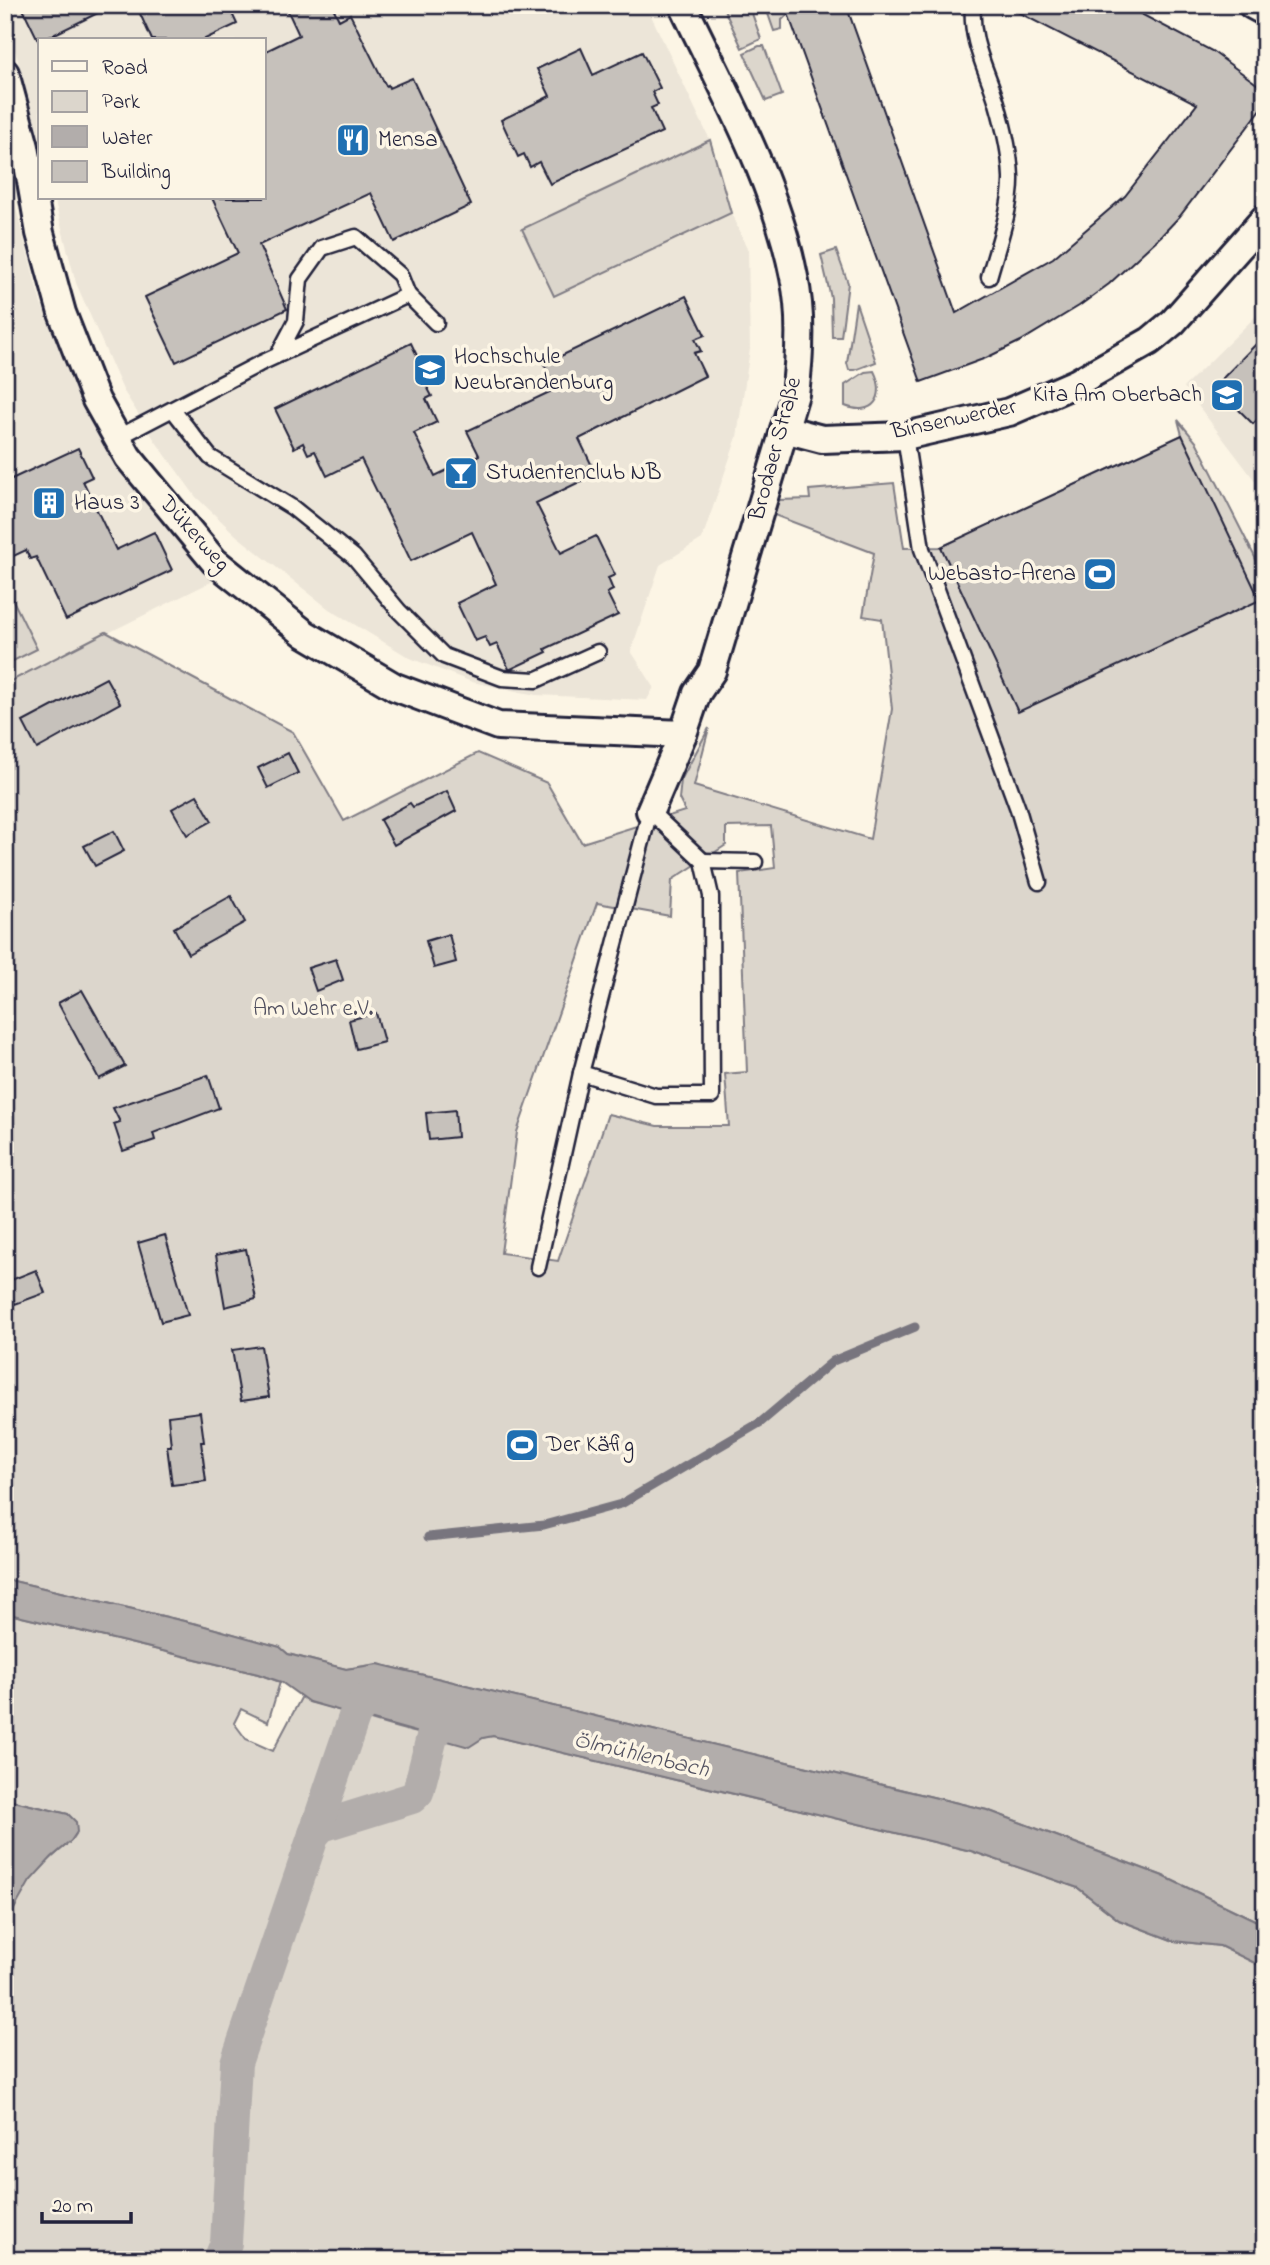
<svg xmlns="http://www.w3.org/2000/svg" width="1270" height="2265" font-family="'Indie Flower',sans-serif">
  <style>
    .built { fill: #ece5d8 }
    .green { fill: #dcd6cc; stroke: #7f7c84; stroke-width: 2; fill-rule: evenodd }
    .water { fill: #b2adab; stroke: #78757e; stroke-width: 2 }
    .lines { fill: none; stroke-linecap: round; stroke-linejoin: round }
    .stream { stroke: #78757e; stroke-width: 9 }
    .canal { stroke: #b2adab; stroke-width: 32 }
    .building { fill: #c6c1bb; stroke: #22223b; stroke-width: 2 }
    .lane-casing { stroke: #22223b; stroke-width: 19 }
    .street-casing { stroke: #22223b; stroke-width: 32 }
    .lane { stroke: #fcf5e5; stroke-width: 14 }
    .street { stroke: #fcf5e5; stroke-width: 26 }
    .labels { text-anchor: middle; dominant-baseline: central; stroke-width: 7; stroke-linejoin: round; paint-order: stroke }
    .poi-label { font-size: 23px; fill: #22223b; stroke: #fcf5e5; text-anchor: start }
    .street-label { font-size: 23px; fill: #22223b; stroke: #fcf5e5 }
    .park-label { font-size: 23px; fill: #504f5f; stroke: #fcf5e5 }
    .water-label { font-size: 24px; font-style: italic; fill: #545362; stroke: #fcf5e5 }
  </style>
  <rect width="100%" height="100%" fill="#fcf5e5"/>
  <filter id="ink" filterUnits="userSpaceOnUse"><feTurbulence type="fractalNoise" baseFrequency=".0143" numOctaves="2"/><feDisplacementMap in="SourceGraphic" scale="14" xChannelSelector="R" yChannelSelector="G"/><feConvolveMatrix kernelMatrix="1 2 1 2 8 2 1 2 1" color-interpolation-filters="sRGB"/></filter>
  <g filter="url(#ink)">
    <g class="built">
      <path d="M5 5H646L710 140 731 213 748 250 750 349 737 437 702 539 660 565 631 651 654 687 647 700 536 695 472 682 410 658 329 609 237 536 196 497 156 442 123 390 76 283 54 198H264V40H40V142L5 13Z"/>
      <path d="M5 166 41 304 148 507 217 579 5 684Z"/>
      <path d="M1265 307V494L1184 387Z"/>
    </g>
    <g class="green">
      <path d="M722 5H749L761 39 742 48Z"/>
      <path d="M765 5H785L788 14 782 20V29L774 31Z"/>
      <path d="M759 46H764L782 95 766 101 744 53Z"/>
      <path d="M710 140 731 213 554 296 522 229Z"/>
      <path d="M836 250 848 283 841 337H832L831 298 821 255Z"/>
      <path d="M856 303 876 362 855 370H849L847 363Z"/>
      <path d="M874 371C887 397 873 417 845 406V385L865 372Z"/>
      <path d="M1178 420 1197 443 1265 577V1925L1163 1876 987 1810 378 1664 346 1669 288 1654 279 1647 201 1625 5 1579V684L106 632 293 732 344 821 478 753 547 783 582 843 685 811 679 799 681 780 709 728 694 786 870 839 892 709 882 619 863 616 874 553 774 515 779 500 810 499 809 490 894 483 904 548 941 547 1182 435ZM771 826 775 868 739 873 747 1072 725 1074 729 1126H657L608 1114 558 1261 501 1253 517 1132 597 903 670 916 672 880 726 845V827Z"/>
      <path d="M1265 498V544C1255 525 1253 516 1265 498Z"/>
      <path d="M5 584 37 649 5 665Z"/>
      <path d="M5 1613 258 1674 280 1682 268 1722 241 1709 234 1723 246 1739 273 1751 302 1696 310 1702C367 1716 433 1748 493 1736L971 1851 1078 1888 1119 1920 1174 1941 1220 1946 1265 1968V2260H5V1936C16 1925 10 1922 13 1910 22 1883 50 1858 71 1841L68 1814 5 1799Z"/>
    </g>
    <g class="water">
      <path d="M5 1579 201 1625 280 1647 288 1654 346 1669 378 1664 987 1810 1163 1876 1265 1925V1968L1220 1946 1174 1941 1119 1920 1078 1888 971 1851 493 1736 483 1738 469 1747 309 1702 281 1682 258 1674 5 1613Z"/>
      <path d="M5 1799 68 1814 76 1822 77 1832 71 1841 52 1857 30 1881 13 1911 12 1927 5 1936Z"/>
    </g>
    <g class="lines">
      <path class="stream" d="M428 1537 544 1525 621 1504 761 1422 833 1361 915 1327"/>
      <g class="canal">
        <path d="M314 1834 322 1826 412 1798 418 1792 432 1737 453 1711"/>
        <path d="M219 2260 226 2243 236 2063 355 1714 375 1692"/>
      </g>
    </g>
    <g class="building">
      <path d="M21 5H114L39 42Z"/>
      <path d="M136 5H228L237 24 203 40H152Z"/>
      <path d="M285 5H332L339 20 350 14 386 86 388 85 389 88 412 78 471 205 394 242 371 193 259 245 287 309 176 362 145 297 238 253 212 198H264V52L299 35Z"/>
      <path d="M785 5H846L956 313 1053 258 1125 196 1197 104 1004 5H1124L1212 51 1265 90V104L1180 216 1162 235 1109 284 1079 306 1021 341 986 358 921 382Z"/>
      <path d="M581 48 593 75 642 52 660 88 652 92 658 105 651 108 662 132 550 184 539 162 530 167 524 154 518 157 501 120 550 96 537 69Z"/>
      <path d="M686 296 705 335 695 339 701 351 694 353 705 376 579 439 596 474 536 503 561 553 596 536 615 575 608 578 613 590 607 593 618 615 545 649 547 652 511 669H509L497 644 490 647 485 637 475 641 457 603 496 584 472 532 411 561 361 459 327 476 315 451 308 454 303 443 294 448 275 409 411 343 430 383 426 385 432 396 426 399 437 422 414 433 435 476 479 455 467 431 556 389 544 364Z"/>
      <path d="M1265 335V412L1253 424 1215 386Z"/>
      <path d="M1182 435 1260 600 1018 712 941 547Z"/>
      <path d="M78 448 92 477 83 481 116 550 154 532 172 570 66 620 36 557 30 559 26 550 5 560V482Z"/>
      <path d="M106 678 120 703 37 749 23 722Z"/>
      <path d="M288 753 298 773 268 788 258 768Z"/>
      <path d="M447 791 456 811 394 845 380 820 410 803 413 807Z"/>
      <path d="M197 795 212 821 187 835 172 809Z"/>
      <path d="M114 831 124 851 95 866 84 846Z"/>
      <path d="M231 896 245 922 188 954 174 928Z"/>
      <path d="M449 934 456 962 434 968 426 941Z"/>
      <path d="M336 959 343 980 316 991 308 968Z"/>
      <path d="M82 990 125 1066 99 1079 58 1003Z"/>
      <path d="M376 1013 384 1042 356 1049 349 1020Z"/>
      <path d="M208 1075 219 1108 153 1133 155 1140 123 1151 114 1124 120 1122 113 1108Z"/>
      <path d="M455 1110 457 1137 429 1140 426 1113Z"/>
      <path d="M165 1235 188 1315 161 1322 138 1243Z"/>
      <path d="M246 1249 256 1299 225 1307 216 1255Z"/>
      <path d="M36 1270 45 1293 15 1304 6 1282Z"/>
      <path d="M261 1346 269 1397 241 1401 232 1350Z"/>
      <path d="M200 1412 204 1442H201L206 1481 172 1485 167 1446H171L168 1416Z"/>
    </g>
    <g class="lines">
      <g class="lane-casing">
        <g id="lane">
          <path d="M973 5C970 43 987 69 997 103 1004 127 1010 152 1011 177 1012 207 997 248 989 277"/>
          <path d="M408 295 436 323"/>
          <path d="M173 410 210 457 293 508 354 557 399 611 444 656 502 678 536 680 598 652"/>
          <path d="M905 436 922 549 1018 809 1039 882"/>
          <path d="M117 438 259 364 408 295 400 275 356 237 322 248 300 279 296 321 278 355"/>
          <path d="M650 811 703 861 711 896 712 1096H656L581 1073Z"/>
          <path d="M703 861 755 862"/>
          <path d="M538 1267 581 1073"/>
        </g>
      </g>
      <g class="street-casing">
        <g id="street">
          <path d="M1252 5 1265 12"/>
          <path d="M5 73 25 147 40 233 62 313 96 400 128 457 214 561 305 634 395 687 498 726 683 734"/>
          <path d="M784 429 822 439 905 436 1009 412 1076 383 1150 341 1173 322 1265 218"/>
          <path d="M650 811 683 734 697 693 712 671 795 394C800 356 802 314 794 277 775 180 725 93 683 5"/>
        </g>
      </g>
      <use href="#lane" class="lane"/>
      <use href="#street" class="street"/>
    </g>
  </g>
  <defs>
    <g id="restaurant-square" transform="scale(1.75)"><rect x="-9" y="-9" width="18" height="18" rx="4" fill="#1f6fb2" stroke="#fcf5e5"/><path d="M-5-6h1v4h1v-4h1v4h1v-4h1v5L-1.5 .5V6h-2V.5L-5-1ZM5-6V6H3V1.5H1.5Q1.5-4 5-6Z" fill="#fff"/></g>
    <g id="university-square" transform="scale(1.75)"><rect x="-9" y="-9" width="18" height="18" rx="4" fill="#1f6fb2" stroke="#fcf5e5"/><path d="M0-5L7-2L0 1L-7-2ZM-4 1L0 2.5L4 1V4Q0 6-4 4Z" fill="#fff"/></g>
    <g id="school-square" transform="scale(1.75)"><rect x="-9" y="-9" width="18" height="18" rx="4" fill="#1f6fb2" stroke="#fcf5e5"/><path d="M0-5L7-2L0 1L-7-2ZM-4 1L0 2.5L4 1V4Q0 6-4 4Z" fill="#fff"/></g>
    <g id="bar-square" transform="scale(1.75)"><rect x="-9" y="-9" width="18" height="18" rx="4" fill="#1f6fb2" stroke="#fcf5e5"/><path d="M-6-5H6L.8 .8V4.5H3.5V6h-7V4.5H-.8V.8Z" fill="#fff"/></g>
    <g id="building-square" transform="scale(1.75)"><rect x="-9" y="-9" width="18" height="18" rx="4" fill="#1f6fb2" stroke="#fcf5e5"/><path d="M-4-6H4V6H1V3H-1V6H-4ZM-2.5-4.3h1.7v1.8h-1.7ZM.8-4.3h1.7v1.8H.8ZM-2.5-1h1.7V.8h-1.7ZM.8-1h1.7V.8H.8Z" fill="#fff"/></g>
    <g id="stadium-square" transform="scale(1.75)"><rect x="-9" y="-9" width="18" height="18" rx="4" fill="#1f6fb2" stroke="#fcf5e5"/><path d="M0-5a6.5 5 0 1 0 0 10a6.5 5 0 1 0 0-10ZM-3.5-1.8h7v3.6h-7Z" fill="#fff"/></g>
  </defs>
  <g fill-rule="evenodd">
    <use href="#restaurant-square" x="353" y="140"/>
    <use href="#university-square" x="430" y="370"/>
    <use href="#school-square" x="1227" y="395"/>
    <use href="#bar-square" x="461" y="473"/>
    <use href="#building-square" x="49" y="503"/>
    <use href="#stadium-square" x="1100" y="574"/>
    <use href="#stadium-square" x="522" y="1445"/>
  </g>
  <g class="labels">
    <g class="poi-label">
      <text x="378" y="140">Mensa</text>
      <text x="454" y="357">Hochschule<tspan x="454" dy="26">Neubrandenburg</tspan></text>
      <text x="1202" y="395" text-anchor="end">Kita Am Oberbach</text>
      <text x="486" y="473">Studentenclub NB</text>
      <text x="74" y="503">Haus 3</text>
      <text x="1076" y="574" text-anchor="end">Webasto-Arena</text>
      <text x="546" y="1445">Der Käfig</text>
    </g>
    <g class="street-label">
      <text transform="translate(954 420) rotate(-12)">Binsenwerder</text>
      <text transform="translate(776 449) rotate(-75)">Brodaer Straße</text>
      <text transform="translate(194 534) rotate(48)">Dükerweg</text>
    </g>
    <g class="park-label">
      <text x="313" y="1009">Am Wehr e.V.</text>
    </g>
    <g class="water-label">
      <text transform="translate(641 1756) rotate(13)">Ölmühlenbach</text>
    </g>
  </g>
  <rect width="1270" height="2265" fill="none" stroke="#fcf5e5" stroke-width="28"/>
  <rect x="14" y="14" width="1242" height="2237" fill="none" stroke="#22223b" stroke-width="2.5" filter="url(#ink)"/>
  <rect x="38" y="38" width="228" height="161" fill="#fcf5e5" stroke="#a5a1a1" stroke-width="2"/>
  <rect x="52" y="61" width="35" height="10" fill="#fcf5e5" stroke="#a5a1a1" stroke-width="2"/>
  <text x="102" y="74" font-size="21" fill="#22223b">Road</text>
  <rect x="52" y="91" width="35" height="21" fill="#dcd6cc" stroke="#a5a1a1" stroke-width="2"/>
  <text x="102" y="108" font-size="21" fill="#22223b">Park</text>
  <rect x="52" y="126" width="35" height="21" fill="#b2adab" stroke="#a5a1a1" stroke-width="2"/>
  <text x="102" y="144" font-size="21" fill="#22223b">Water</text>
  <rect x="52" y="161" width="35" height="21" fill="#c6c1bb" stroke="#a5a1a1" stroke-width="2"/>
  <text x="102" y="178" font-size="21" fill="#22223b">Building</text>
  <path d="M42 2212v10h89v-10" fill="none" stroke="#22223b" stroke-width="3.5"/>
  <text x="52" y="2212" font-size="21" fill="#22223b" stroke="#fcf5e5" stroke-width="5" paint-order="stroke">20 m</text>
</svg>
